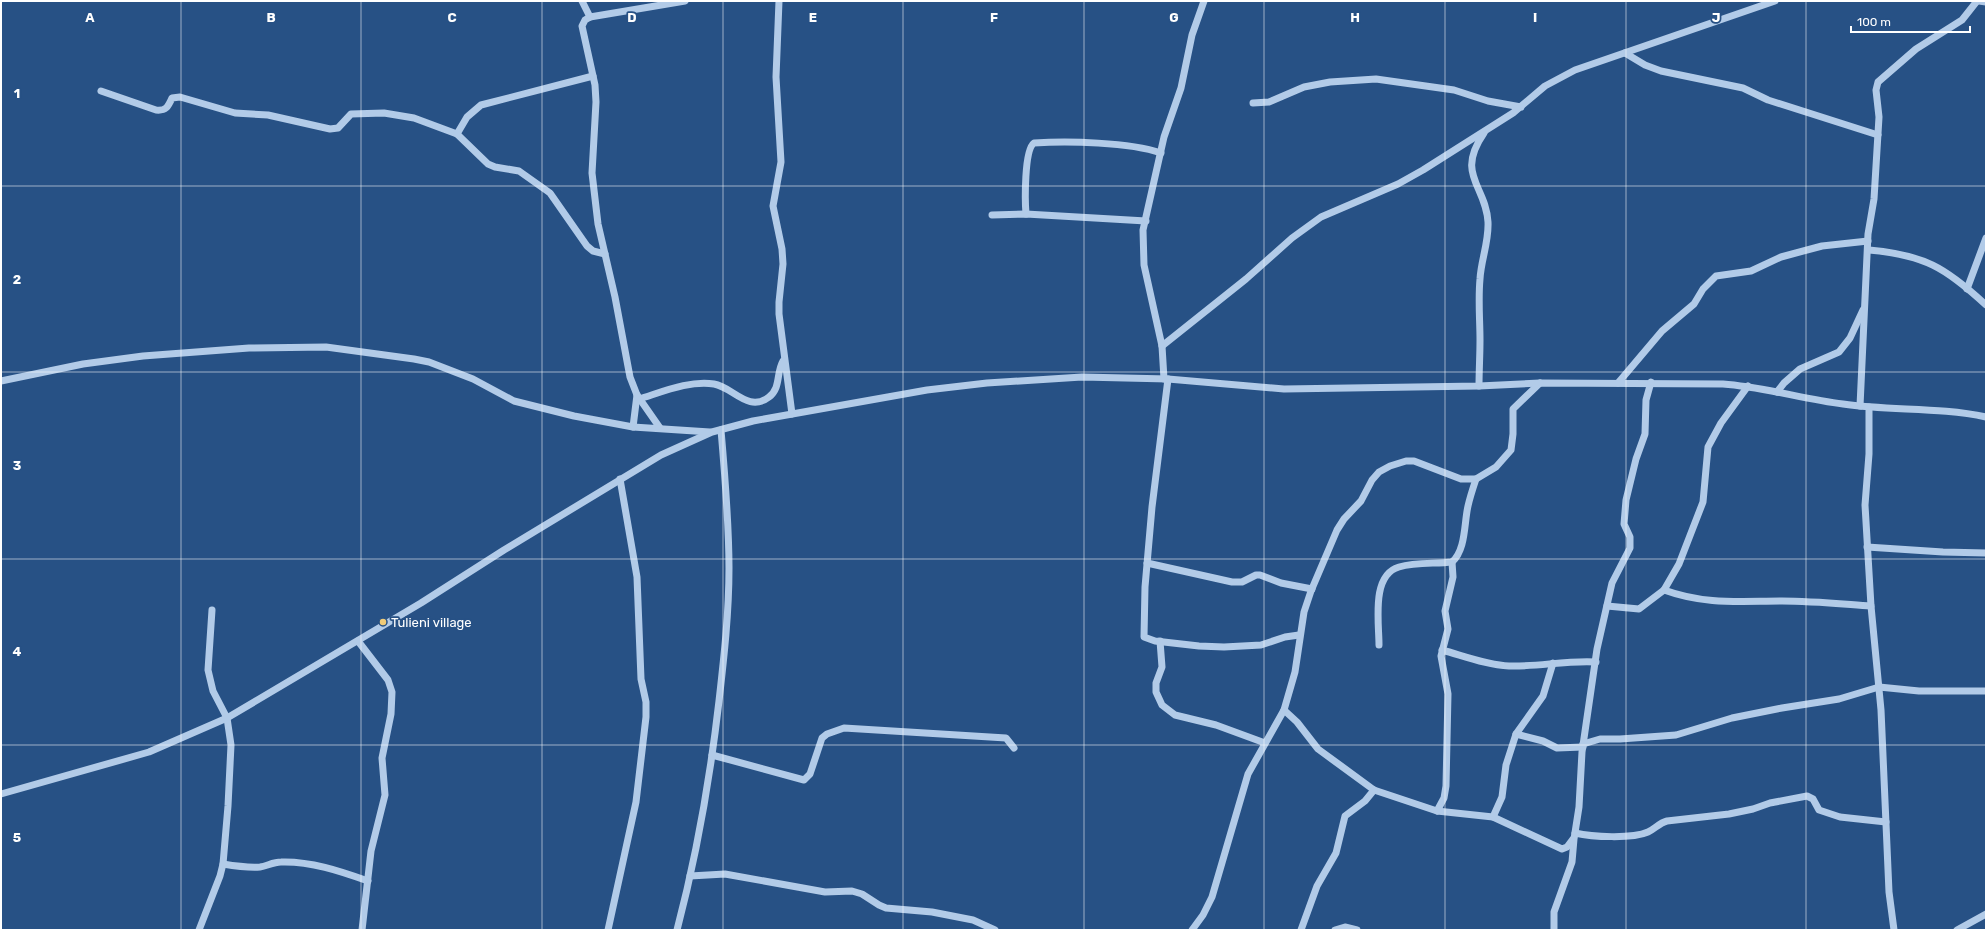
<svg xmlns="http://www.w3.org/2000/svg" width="1987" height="931" font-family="Rubik,sans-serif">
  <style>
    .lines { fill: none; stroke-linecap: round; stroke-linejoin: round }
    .minor { stroke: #b2cbe8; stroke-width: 7 }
    .grid { fill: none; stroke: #fff; stroke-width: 1; stroke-opacity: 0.55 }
    .poi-dot { fill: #f0cb78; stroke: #275185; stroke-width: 1.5 }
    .labels { text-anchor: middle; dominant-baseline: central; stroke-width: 3.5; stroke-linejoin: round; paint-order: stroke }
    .poi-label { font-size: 13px; fill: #fff; stroke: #275185; text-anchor: start }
    .grid-label { font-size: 13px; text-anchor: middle; font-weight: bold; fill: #fff; stroke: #275185; stroke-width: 3.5; stroke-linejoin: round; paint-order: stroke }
  </style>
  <rect width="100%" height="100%" fill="#275185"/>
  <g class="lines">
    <g class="minor">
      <path d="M582 1 590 17"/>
      <path d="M779 1 776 77 781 162 773 206 782 249 783 264 779 302V314L792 414"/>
      <path d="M1979 1 1986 2"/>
      <path d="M1625 53 1645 65 1661 71 1743 88 1768 100 1878 135"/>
      <path d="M101 91 156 110C166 111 168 107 172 98L180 97 235 113 268 115 330 129 338 128 351 114 384 113 414 118 457 134 488 164 495 167 519 171 550 193 587 246 593 251 605 254"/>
      <path d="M1253 103 1269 102 1304 87 1330 82 1376 79 1454 90 1488 101 1521 107"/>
      <path d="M457 134 467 117 481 105 593 76"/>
      <path d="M1026 214C1025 202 1024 150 1034 143 1068 141 1129 142 1161 153"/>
      <path d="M992 215 1026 214 1146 221"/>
      <path d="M1869 250C1924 255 1945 267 1986 305"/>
      <path d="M1967 289 1986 238"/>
      <path d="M1162 346 1246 279 1292 238 1321 217 1398 184 1423 170 1513 113 1545 86 1575 70 1775 1"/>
      <path d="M1164 379 1162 346 1144 265 1143 230 1164 137 1181 88 1192 35 1204 1"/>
      <path d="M1168 379 1152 507 1145 587 1144 637 1155 641 1199 646 1224 647 1261 645 1285 637 1299 635"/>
      <path d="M1 381 83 364 143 356 249 348 326 347 414 359 429 362 473 379 514 401 574 416 633 427 710 432"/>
      <path d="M1618 383 1662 331 1694 304 1703 289 1716 276 1751 271 1781 257 1822 246 1868 241"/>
      <path d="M1479 386C1479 371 1480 356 1480 340 1480 320 1478 300 1480 279 1481 260 1489 242 1488 222 1486 185 1455 175 1484 133"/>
      <path d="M1777 392 1784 383 1800 369 1839 352 1850 338 1863 310"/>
      <path d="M639 399C662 392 690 380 714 384 733 387 748 413 769 397 781 388 776 373 783 361"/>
      <path d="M1860 406 1868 234 1874 199 1879 117 1876 90 1878 82 1916 49 1962 20 1977 1"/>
      <path d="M1869 407V454L1865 505 1871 606 1881 710 1889 892 1894 930"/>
      <path d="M633 427 637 395"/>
      <path d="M660 428 637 395 630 377 615 297 598 224 592 173 596 102 595 85 582 26 585 20 590 17 685 1"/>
      <path d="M1867 547 1943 552 1986 553"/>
      <path d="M1147 563 1232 582H1242L1256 575H1260L1281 583 1312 589"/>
      <path d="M1664 590C1705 605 1740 601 1782 601 1811 601 1842 604 1871 606"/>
      <path d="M1607 606 1639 609 1664 590 1679 564 1703 502 1708 447 1721 423 1748 386"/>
      <path d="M358 641 388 680 392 692 391 714 382 758 385 795 371 851 362 930"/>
      <path d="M1160 641 1162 667 1156 683V692L1162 705 1175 715 1216 725 1265 743"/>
      <path d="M1379 645C1379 622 1371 575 1399 567 1416 562 1435 564 1452 562 1466 550 1464 523 1468 506 1470 497 1473 488 1476 479"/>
      <path d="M1442 650C1464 656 1487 665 1509 666 1537 667 1568 660 1596 662"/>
      <path d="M1284 710 1297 722 1318 749 1374 790 1437 811 1493 817 1562 849 1567 847 1573 839"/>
      <path d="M1516 734 1543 741 1557 748 1583 747"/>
      <path d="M1583 744 1600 739H1620L1676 735 1732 718 1782 708 1839 699 1879 687 1919 691H1986"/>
      <path d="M712 755 804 780 810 774 822 738 827 734 844 728 1006 738 1014 748"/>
      <path d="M1 794 149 752 227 718 421 603 504 550 661 455 712 432 753 421 927 390 987 383 1082 377 1168 379 1284 389 1479 386 1540 383 1723 384C1764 387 1803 399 1843 404 1891 411 1939 407 1986 417"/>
      <path d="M1437 811 1444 798 1446 786 1448 694 1441 656 1448 629 1445 611 1453 577 1452 562"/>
      <path d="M1493 817 1502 797 1506 765 1516 734 1543 696 1553 663"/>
      <path d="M1575 833C1592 837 1632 839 1648 832 1655 829 1659 823 1667 821L1729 814 1753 809 1770 803 1807 796 1813 799 1819 810 1840 817 1886 822"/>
      <path d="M223 864C235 866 247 868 260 867 267 866 273 862 281 862 310 861 340 871 368 881"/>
      <path d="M690 876 725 874 825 892 852 891 862 894 879 905 886 908 932 912 973 920 995 930"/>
      <path d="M199 930 220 876 223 864 228 806 231 745 227 718 213 691 208 670 212 610"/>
      <path d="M608 930 636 802 646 717V702L641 679 637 577 620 479"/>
      <path d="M677 930C697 854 710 779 719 701 724 657 729 613 729 568 729 522 725 476 721 430"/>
      <path d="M1192 930 1203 915 1212 897 1248 774 1284 710 1295 672 1304 612 1311 591 1337 530 1344 519 1361 501 1372 480 1379 472 1390 466 1406 461H1414L1461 479H1476L1496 467 1511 450 1513 434V409L1540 383"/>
      <path d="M1301 930 1317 886 1336 853 1345 816 1365 801 1374 790"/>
      <path d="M1335 930 1345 927 1357 930"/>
      <path d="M1554 930V912L1572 862 1574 839 1579 807 1582 752 1597 649 1612 583 1630 548V537L1624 524 1626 500 1636 459 1645 434 1646 400 1651 382"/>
      <path d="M1957 930 1986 914"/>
    </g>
  </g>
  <path class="grid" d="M181 1V930M361 1V930M542 1V930M723 1V930M903 1V930M1084 1V930M1264 1V930M1445 1V930M1626 1V930M1806 1V930M1 186H1986M1 372H1986M1 559H1986M1 745H1986"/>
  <circle class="poi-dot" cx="383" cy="622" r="4"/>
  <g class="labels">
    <g class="poi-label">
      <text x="391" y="622">Tulieni village</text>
    </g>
  </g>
  <g class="grid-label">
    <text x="90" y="22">A</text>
    <text x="271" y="22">B</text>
    <text x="452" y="22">C</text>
    <text x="632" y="22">D</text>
    <text x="813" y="22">E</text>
    <text x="994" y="22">F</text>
    <text x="1174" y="22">G</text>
    <text x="1355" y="22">H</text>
    <text x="1535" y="22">I</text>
    <text x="1716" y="22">J</text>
    <text x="17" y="98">1</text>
    <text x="17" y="284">2</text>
    <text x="17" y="470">3</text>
    <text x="17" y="656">4</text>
    <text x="17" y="842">5</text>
  </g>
  <rect width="1987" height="931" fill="none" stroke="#ffffff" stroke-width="4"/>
  <path d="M1851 26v6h119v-6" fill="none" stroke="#ffffff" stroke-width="2"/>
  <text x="1857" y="26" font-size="12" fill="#ffffff" stroke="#275185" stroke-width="3" paint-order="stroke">100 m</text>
</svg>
